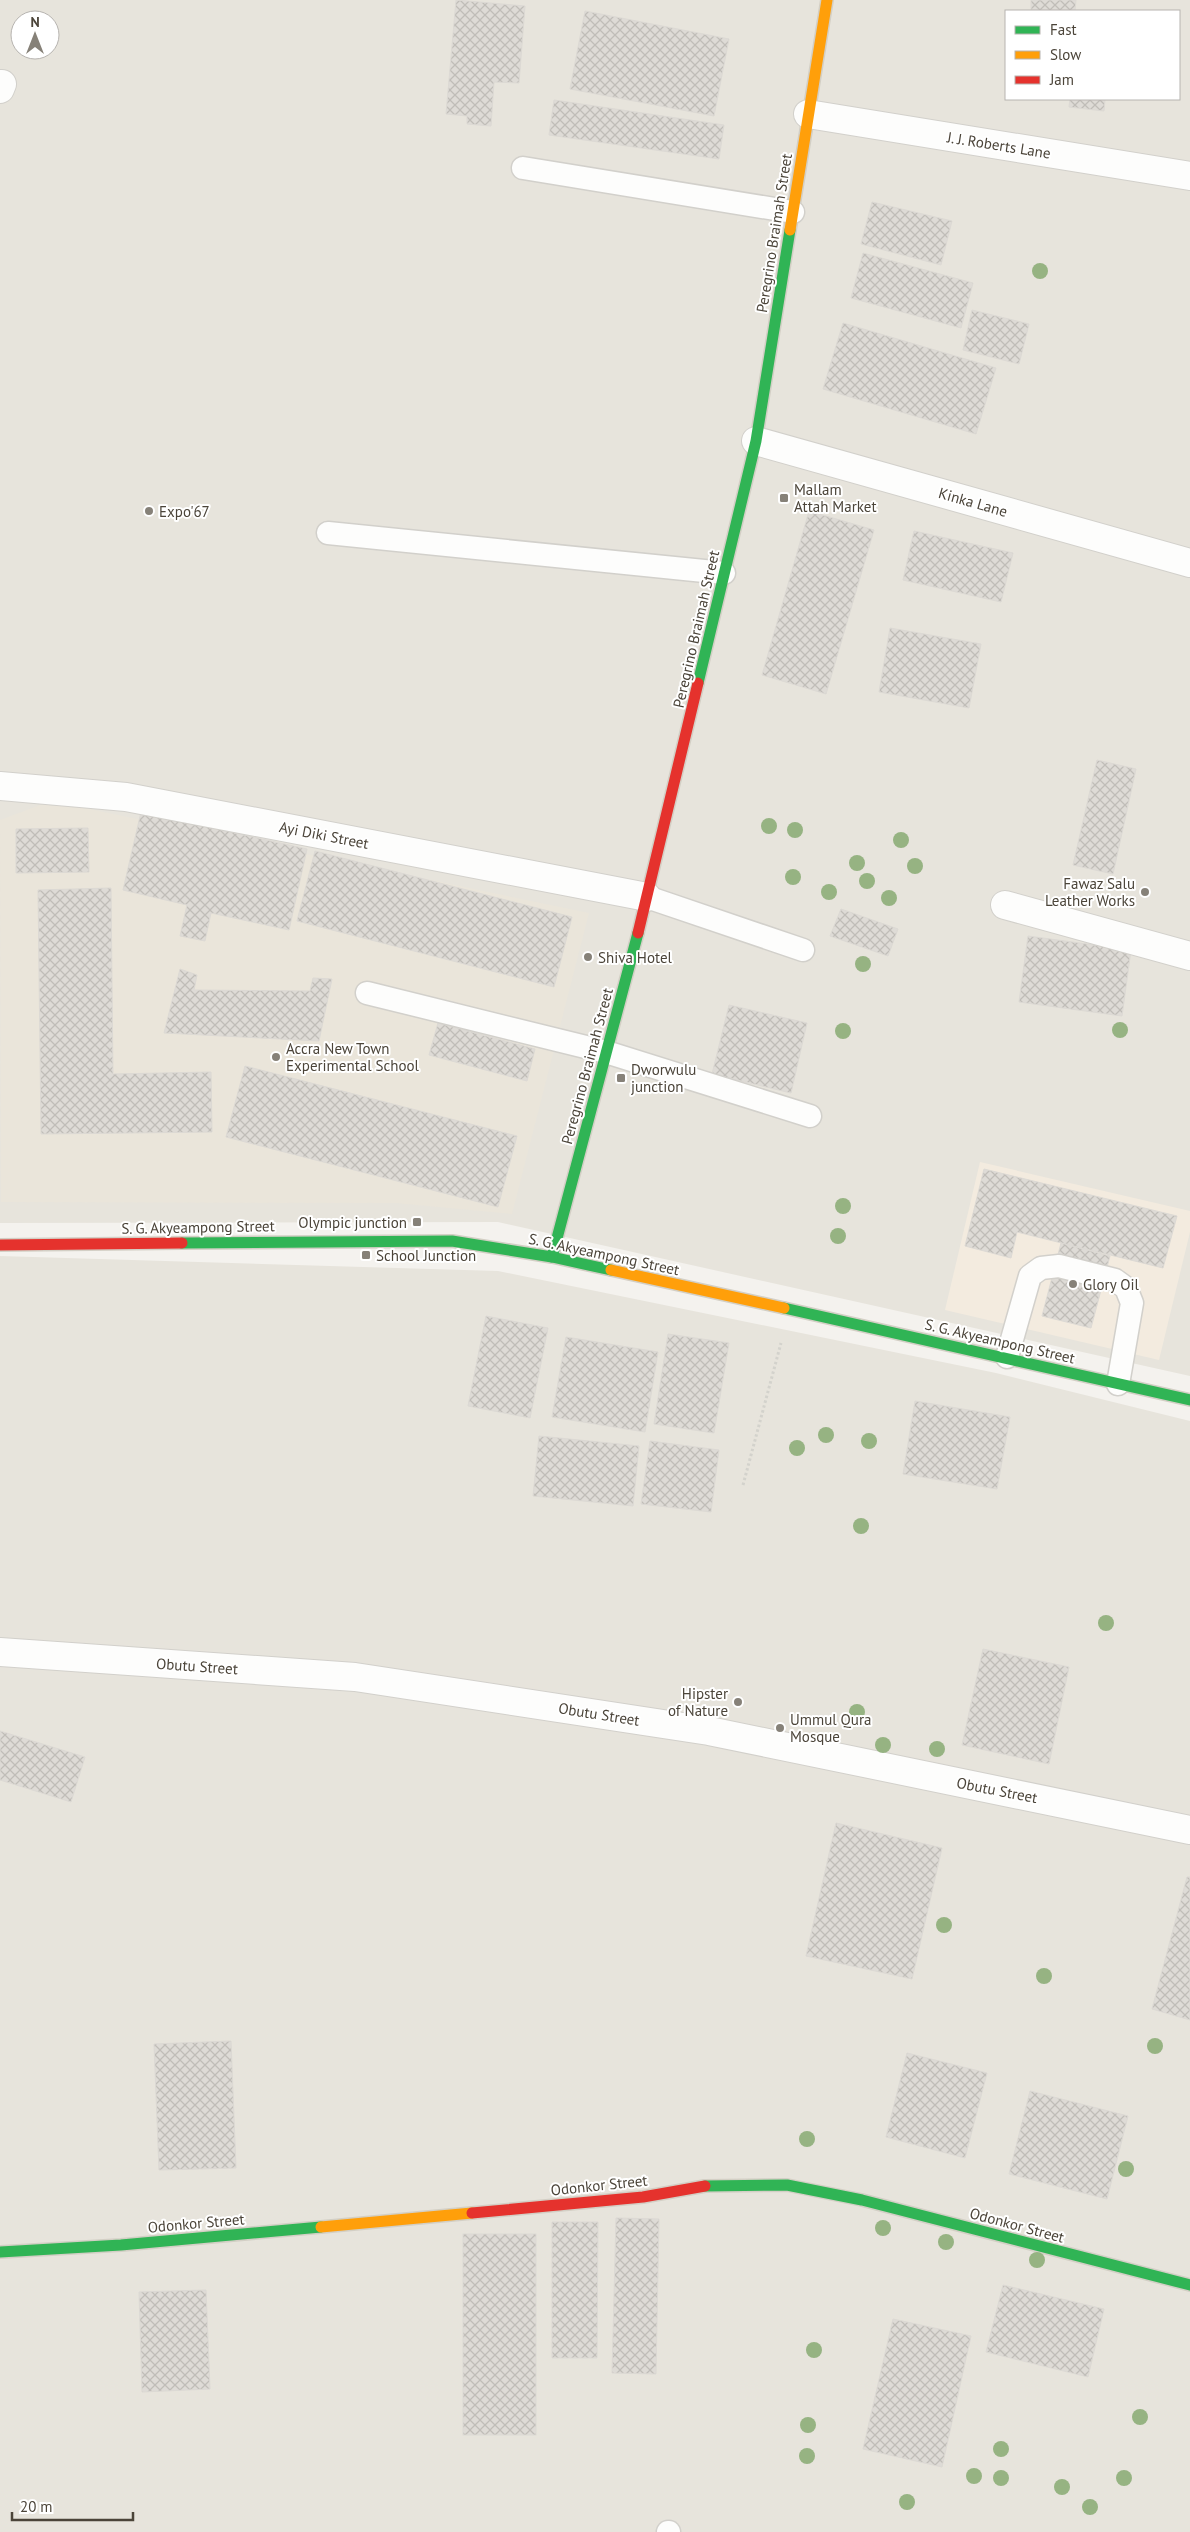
<svg xmlns="http://www.w3.org/2000/svg" width="1190" height="2532" font-family="'PT Sans',sans-serif">
  <style>
    .residential { fill: #e7e4dc; fill-rule: evenodd }
    .commercial { fill: #f3ebdf }
    .education { fill: #eae5da }
    .building { fill: url(#building-cross-hatch); stroke: #dcd9d4 }
    .lines { fill: none; stroke-linecap: round; stroke-linejoin: round }
    .lane-casing { stroke: #d2d0cb; stroke-width: 25 }
    .street-casing { stroke: #d2d0cb; stroke-width: 30 }
    .fast-casing { stroke: #d3cfc5; stroke-width: 14 }
    .slow-casing { stroke: #d3cfc5; stroke-width: 14 }
    .jam-casing { stroke: #d3cfc5; stroke-width: 14 }
    .path { stroke: #d3d2cc; stroke-width: 3; stroke-dasharray: 2.5 2.5; stroke-linecap: butt }
    .lane { stroke: #fdfdfc; stroke-width: 22 }
    .street { stroke: #fdfdfc; stroke-width: 28 }
    .fast { stroke: #30b455; stroke-width: 11 }
    .slow { stroke: #ff9f0a; stroke-width: 11 }
    .jam { stroke: #e5322d; stroke-width: 11 }
    .tree { fill: #96b382 }
    .poi-dot { fill: #868178; stroke: #fff; stroke-width: 2 }
    .labels { text-anchor: middle; dominant-baseline: central; stroke-width: 4; stroke-linejoin: round; paint-order: stroke }
    .street-label { font-size: 15px; fill: #4b4439; stroke: #fff }
    .poi-label { font-size: 15px; fill: #4b4439; stroke: #fff; text-anchor: start }
  </style>
  <defs>
    <pattern id="building-cross-hatch" width="8" height="8" patternUnits="userSpaceOnUse" patternTransform="scale(1.25)"><rect width="8" height="8" fill="#dedbd6"/><path d="M0 0l8 8M0 8l8-8" fill="none" stroke="#c0bdb8"/></pattern>
  </defs>
  <rect width="100%" height="100%" fill="#f4f2ee"/>
  <g class="residential">
    <path d="M0 0H1190V1376L498 1222 0 1223ZM1006 11H1179V99H1006ZM20 20H50V50H20Z"/>
    <path d="M0 1256 498 1271 996 1373 1190 1421V2532H0Z"/>
  </g>
  <path class="commercial" d="M980 1162 1190 1211V1232L1159 1360 945 1310Z"/>
  <path class="education" d="M51 801 589 913 512 1214 396 1203 1 1202 0 820Z"/>
  <g class="building">
    <path d="M456 0 525 6 519 83 494 82 491 126 467 124V116L446 114Z"/>
    <path d="M1031 0H1076L1075 11H1031Z"/>
    <path d="M585 11 729 39 714 116 570 89Z"/>
    <path d="M1070 99H1105L1104 111 1069 107Z"/>
    <path d="M554 100 724 125 719 159 549 135Z"/>
    <path d="M872 202 952 221 941 265 861 244Z"/>
    <path d="M863 253 973 283 961 328 851 298Z"/>
    <path d="M972 310 1029 324 1019 364 963 350Z"/>
    <path d="M843 323 996 368 976 434 823 389Z"/>
    <path d="M809 511 874 530 826 694 762 675Z"/>
    <path d="M914 531 1013 553 1001 602 903 580Z"/>
    <path d="M890 628 981 644 969 708 879 692Z"/>
    <path d="M1097 760 1136 769 1113 874 1073 865Z"/>
    <path d="M141 812 307 849 289 930 211 913 205 941 180 936 187 905 123 890Z"/>
    <path d="M88 828 89 872 16 873V829Z"/>
    <path d="M315 851 572 917 554 987 297 921Z"/>
    <path d="M111 888 113 1074 211 1072 212 1132 41 1134 38 890Z"/>
    <path d="M841 909 898 929 888 956 830 936Z"/>
    <path d="M1028 936 1131 950 1122 1016 1019 1002Z"/>
    <path d="M180 969 197 975 194 990 310 991 313 978 332 979 319 1041 164 1033Z"/>
    <path d="M729 1005 807 1023 791 1093 712 1074Z"/>
    <path d="M438 1023 535 1049 527 1081 429 1055Z"/>
    <path d="M245 1066 517 1136 498 1207 226 1137Z"/>
    <path d="M984 1169 1177 1216 1163 1268 1017 1232 1011 1258 965 1246Z"/>
    <path d="M1061 1243 1110 1256 1091 1328 1042 1316Z"/>
    <path d="M486 1316 548 1328 530 1418 468 1406Z"/>
    <path d="M668 1334 729 1343 714 1433 654 1424Z"/>
    <path d="M566 1337 658 1352 645 1432 552 1417Z"/>
    <path d="M915 1401 1010 1417 997 1489 903 1474Z"/>
    <path d="M539 1436 639 1446 633 1506 533 1496Z"/>
    <path d="M650 1441 719 1450 711 1512 641 1504Z"/>
    <path d="M983 1649 1069 1667 1049 1764 962 1745Z"/>
    <path d="M0 1731 85 1757 71 1802 0 1780Z"/>
    <path d="M836 1823 942 1848 912 1979 806 1956Z"/>
    <path d="M1187 1877H1190V2020L1152 2009Z"/>
    <path d="M231 2041 236 2168 159 2170 154 2044Z"/>
    <path d="M907 2053 987 2073 965 2158 886 2137Z"/>
    <path d="M1030 2091 1128 2116 1107 2199 1009 2174Z"/>
    <path d="M616 2218 659 2219 656 2374 612 2373Z"/>
    <path d="M552 2222H598L597 2358H552Z"/>
    <rect x="463" y="2234" width="73" height="201"/>
    <path d="M1003 2285 1104 2309 1088 2377 986 2352Z"/>
    <path d="M206 2290 210 2389 142 2392 139 2292Z"/>
    <path d="M893 2319 971 2336 942 2467 863 2449Z"/>
  </g>
  <g class="lines">
    <g class="lane-casing">
      <g id="lane">
        <path d="M523 168 793 212"/>
        <path d="M328 533 724 573"/>
        <path d="M647 897 803 950"/>
        <path d="M367 993 606 1052 810 1116"/>
        <path d="M1007 1357 1030 1276 1041 1268 1059 1266 1115 1280 1126 1288 1132 1303 1118 1384"/>
        <path d="M668 2532H669"/>
      </g>
    </g>
    <g class="street-casing">
      <g id="street">
        <path d="M0 89 2 84"/>
        <path d="M808 114 1190 176"/>
        <path d="M756 441 1190 563"/>
        <path d="M0 786 126 797 647 897"/>
        <path d="M1005 905 1190 956"/>
        <path d="M0 1652 355 1677 709 1731 1190 1830"/>
      </g>
    </g>
    <g class="fast-casing">
      <g id="fast">
        <path d="M698 683 756 441 790 230"/>
        <path d="M182 1243 452 1241 552 1257 611 1270"/>
        <path d="M552 1257 638 933"/>
        <path d="M784 1308 1190 1400"/>
        <path d="M705 2186 787 2185 862 2200 1190 2285"/>
        <path d="M0 2252 121 2245 321 2227"/>
      </g>
    </g>
    <g class="slow-casing">
      <g id="slow">
        <path d="M790 230 827 0"/>
        <path d="M611 1270 784 1308"/>
        <path d="M321 2227 472 2213"/>
      </g>
    </g>
    <g class="jam-casing">
      <g id="jam">
        <path d="M638 933 698 683"/>
        <path d="M0 1245 182 1243"/>
        <path d="M472 2213 643 2197 705 2186"/>
      </g>
    </g>
    <path class="path" d="M743 1485 781 1343"/>
    <use href="#lane" class="lane"/>
    <use href="#street" class="street"/>
    <use href="#fast" class="fast"/>
    <use href="#slow" class="slow"/>
    <use href="#jam" class="jam"/>
  </g>
  <g class="tree">
    <circle cx="1040" cy="271" r="8"/>
    <circle cx="769" cy="826" r="8"/>
    <circle cx="795" cy="830" r="8"/>
    <circle cx="901" cy="840" r="8"/>
    <circle cx="857" cy="863" r="8"/>
    <circle cx="915" cy="866" r="8"/>
    <circle cx="793" cy="877" r="8"/>
    <circle cx="867" cy="881" r="8"/>
    <circle cx="829" cy="892" r="8"/>
    <circle cx="889" cy="898" r="8"/>
    <circle cx="863" cy="964" r="8"/>
    <circle cx="1120" cy="1030" r="8"/>
    <circle cx="843" cy="1031" r="8"/>
    <circle cx="843" cy="1206" r="8"/>
    <circle cx="838" cy="1236" r="8"/>
    <circle cx="826" cy="1435" r="8"/>
    <circle cx="869" cy="1441" r="8"/>
    <circle cx="797" cy="1448" r="8"/>
    <circle cx="861" cy="1526" r="8"/>
    <circle cx="1106" cy="1623" r="8"/>
    <circle cx="857" cy="1712" r="8"/>
    <circle cx="883" cy="1745" r="8"/>
    <circle cx="937" cy="1749" r="8"/>
    <circle cx="944" cy="1925" r="8"/>
    <circle cx="1044" cy="1976" r="8"/>
    <circle cx="1155" cy="2046" r="8"/>
    <circle cx="807" cy="2139" r="8"/>
    <circle cx="1126" cy="2169" r="8"/>
    <circle cx="883" cy="2228" r="8"/>
    <circle cx="946" cy="2242" r="8"/>
    <circle cx="1037" cy="2260" r="8"/>
    <circle cx="814" cy="2350" r="8"/>
    <circle cx="1140" cy="2417" r="8"/>
    <circle cx="808" cy="2425" r="8"/>
    <circle cx="1001" cy="2449" r="8"/>
    <circle cx="807" cy="2456" r="8"/>
    <circle cx="974" cy="2476" r="8"/>
    <circle cx="1001" cy="2478" r="8"/>
    <circle cx="1124" cy="2478" r="8"/>
    <circle cx="1062" cy="2487" r="8"/>
    <circle cx="907" cy="2502" r="8"/>
    <circle cx="1090" cy="2507" r="8"/>
  </g>
  <g class="poi-dot">
    <rect x="779" y="493" width="10" height="10" rx="2.5"/>
    <circle cx="149" cy="511" r="5"/>
    <circle cx="1145" cy="892" r="5"/>
    <circle cx="588" cy="957" r="5"/>
    <circle cx="276" cy="1057" r="5"/>
    <rect x="616" y="1073" width="10" height="10" rx="2.5"/>
    <rect x="412" y="1217" width="10" height="10" rx="2.5"/>
    <rect x="361" y="1250" width="10" height="10" rx="2.5"/>
    <circle cx="1073" cy="1284" r="5"/>
    <circle cx="738" cy="1702" r="5"/>
    <circle cx="780" cy="1728" r="5"/>
  </g>
  <g class="labels">
    <g class="street-label">
      <text transform="translate(999 145) rotate(9)">J. J. Roberts Lane</text>
      <text transform="translate(774 233) rotate(-81)">Peregrino Braimah Street</text>
      <text transform="translate(973 502) rotate(16)">Kinka Lane</text>
      <text transform="translate(696 629) rotate(-77)">Peregrino Braimah Street</text>
      <text transform="translate(324 835) rotate(11)">Ayi Diki Street</text>
      <text transform="translate(587 1066) rotate(-75)">Peregrino Braimah Street</text>
      <text transform="translate(198 1227) rotate(-1)">S. G. Akyeampong Street</text>
      <text transform="translate(604 1254) rotate(12)">S. G. Akyeampong Street</text>
      <text transform="translate(1000 1341) rotate(13)">S. G. Akyeampong Street</text>
      <text transform="translate(197 1666) rotate(4)">Obutu Street</text>
      <text transform="translate(599 1714) rotate(9)">Obutu Street</text>
      <text transform="translate(997 1790) rotate(11)">Obutu Street</text>
      <text transform="translate(599 2185) rotate(-6)">Odonkor Street</text>
      <text transform="translate(196 2223) rotate(-5)">Odonkor Street</text>
      <text transform="translate(1017 2225) rotate(15)">Odonkor Street</text>
    </g>
    <g class="poi-label">
      <text x="794" y="489">Mallam<tspan x="794" dy="17">Attah Market</tspan></text>
      <text x="159" y="511">Expo'67</text>
      <text x="1135" y="883" text-anchor="end">Fawaz Salu<tspan x="1135" dy="17">Leather Works</tspan></text>
      <text x="598" y="957">Shiva Hotel</text>
      <text x="286" y="1048">Accra New Town<tspan x="286" dy="17">Experimental School</tspan></text>
      <text x="631" y="1069">Dworwulu<tspan x="631" dy="17">junction</tspan></text>
      <text x="407" y="1222" text-anchor="end">Olympic junction</text>
      <text x="376" y="1255">School Junction</text>
      <text x="1083" y="1284">Glory Oil</text>
      <text x="728" y="1693" text-anchor="end">Hipster<tspan x="728" dy="17">of Nature</tspan></text>
      <text x="790" y="1719">Ummul Qura<tspan x="790" dy="17">Mosque</tspan></text>
    </g>
  </g>
  <rect x="1005" y="10" width="175" height="90" fill="#ffffff" stroke="#b7b4b0"/>
  <rect x="1015" y="26" width="25" height="8" fill="#30b455" stroke="#b7b4b0"/>
  <text x="1050" y="35" font-size="15" fill="#4b4439">Fast</text>
  <rect x="1015" y="51" width="25" height="8" fill="#ff9f0a" stroke="#b7b4b0"/>
  <text x="1050" y="60" font-size="15" fill="#4b4439">Slow</text>
  <rect x="1015" y="76" width="25" height="8" fill="#e5322d" stroke="#b7b4b0"/>
  <text x="1050" y="85" font-size="15" fill="#4b4439">Jam</text>
  <g transform="translate(35 35)"><circle r="24" fill="#ffffff" stroke="#b7b4b0"/>
  <path d="M0-4L9 19L0 12L-9 19Z" fill="#868178"/>
  <text y="-8" font-size="14" font-weight="bold" text-anchor="middle" fill="#4b4439">N</text>
  </g>
  <path d="M12 2512v8h121v-8" fill="none" stroke="#4b4439" stroke-width="2.5"/>
  <text x="20" y="2512" font-size="15" fill="#4b4439" stroke="#ffffff" stroke-width="4" paint-order="stroke">20 m</text>
</svg>
